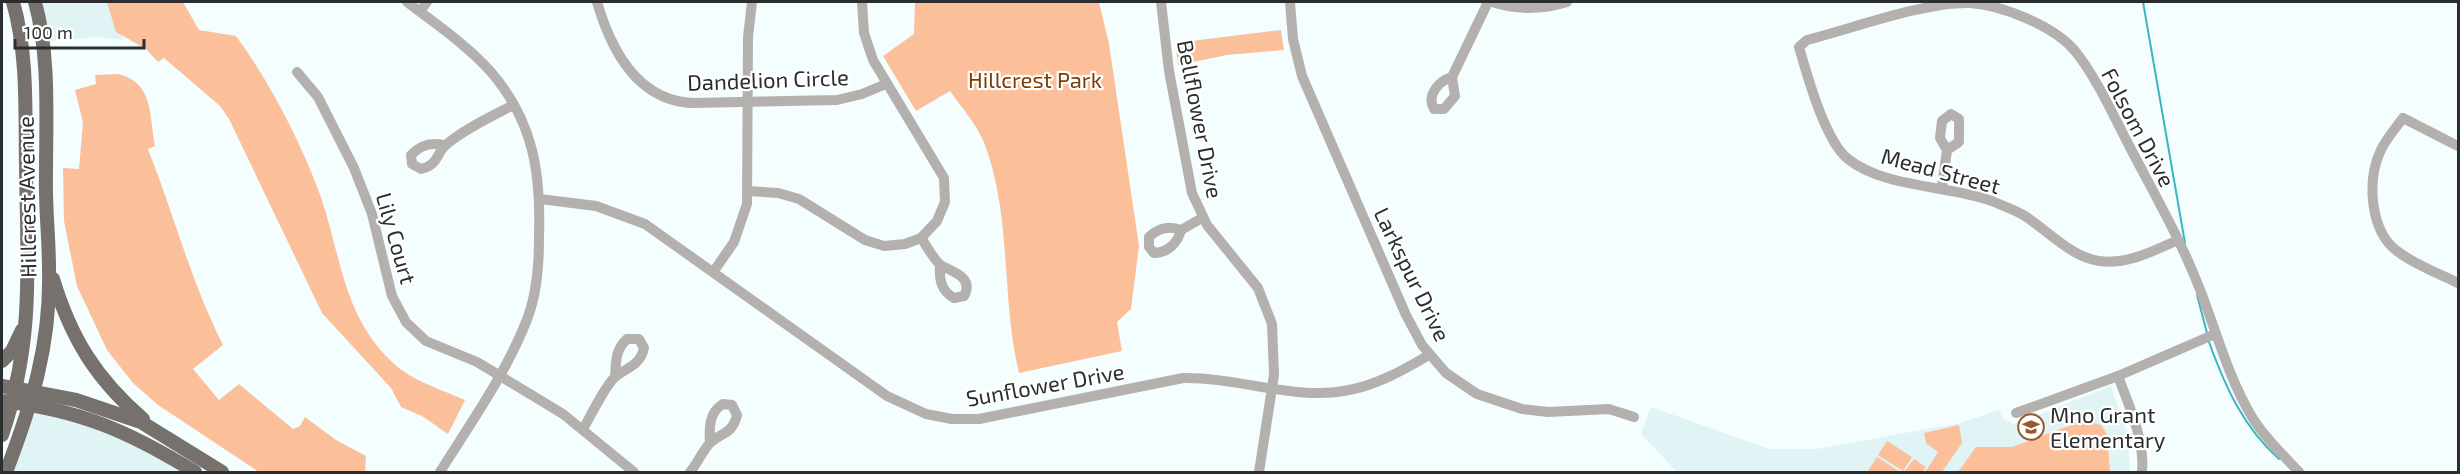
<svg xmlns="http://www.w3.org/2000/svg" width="2460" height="474" font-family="'Exo 2',sans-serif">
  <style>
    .built { fill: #e0f3f5 }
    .green { fill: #fbbf9a }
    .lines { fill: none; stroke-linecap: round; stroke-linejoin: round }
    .stream { stroke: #3ab6c3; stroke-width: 2 }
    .minor { stroke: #b3b0ae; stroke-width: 10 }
    .major { stroke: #77716e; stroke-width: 14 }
    .labels { text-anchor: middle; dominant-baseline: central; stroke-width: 4.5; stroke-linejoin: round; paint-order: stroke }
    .street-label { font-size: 22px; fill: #2b2e2f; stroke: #fff }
    .park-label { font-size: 22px; fill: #7d3c00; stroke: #fff }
    .poi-label { font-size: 22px; fill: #2b2e2f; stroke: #fff; text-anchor: start }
  </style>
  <rect width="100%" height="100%" fill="#f4feff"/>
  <g class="built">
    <path d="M43 2H112L123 40 97 37 50 41Z"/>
    <path d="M2111 386 2128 435 2130 472H1677L1641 434 1651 407 1769 449H1817L1960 423 1999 410 2003 419 2015 424Z"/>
    <path d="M36 410 112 433 183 472H11Z"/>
  </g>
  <g class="green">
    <path d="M107 2H183L199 30 236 36C270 83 297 135 318 189 341 251 341 314 392 362 412 381 440 389 465 400L448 434 422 416 401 407 391 388 322 313 229 119 220 106 164 58 158 62 146 49 116 32Z"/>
    <path d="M915 2H1099L1109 44 1139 246 1131 309 1117 322 1122 351 1019 373C1001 299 1012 218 985 145 978 126 962 108 950 91L916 111 883 56 914 34Z"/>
    <path d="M1281 30 1284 50 1227 55 1178 65 1175 43Z"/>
    <path d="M118 74C154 82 149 116 155 146L148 149C174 215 191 282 223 345L193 369 219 400 239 384 293 429 300 426 305 417 336 440 366 456 365 472H259L158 405 133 383 107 350 77 286 64 221 63 168 79 169 83 123 75 90 96 84 95 75Z"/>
    <path d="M2085 420 2101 425 2107 434 2110 472H1958L1976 447H2012Z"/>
    <path d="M1959 425 1962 443 1942 472 1926 471 1938 452 1926 443 1924 433Z"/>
    <path d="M1887 441 1912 457 1903 471 1878 455Z"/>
    <path d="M1877 457 1900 472 1868 471Z"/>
    <path d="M1914 459 1926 467 1923 471 1925 472H1904Z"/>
  </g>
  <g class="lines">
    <g class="stream">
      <path d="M2143 2 2185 243"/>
      <path d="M2197 295 2207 333"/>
      <path d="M2209 342C2225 386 2243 427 2279 459"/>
    </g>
    <g class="minor">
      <path d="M407 2C435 23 467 45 491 72 534 122 541 174 539 237 539 266 537 295 526 322 505 375 470 424 440 472"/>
      <path d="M597 2C611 50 638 101 693 103L837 100 862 94 886 84"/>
      <path d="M1161 2 1169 71 1192 193 1207 225 1258 288 1272 324 1274 375 1259 472"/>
      <path d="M1290 2 1293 39 1302 76 1406 315 1422 345 1446 373 1477 394 1522 409 1548 412 1609 409 1634 417"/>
      <path d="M1492 2C1517 10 1542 10 1567 2"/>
      <path d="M420 11 427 2"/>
      <path d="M297 72 318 97 354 168 372 214 392 296 406 322 426 341 477 362 563 414 634 472"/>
      <path d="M1452 77 1455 96 1444 109H1434C1426 95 1439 81 1452 77Z"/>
      <path d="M1452 77 1488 2"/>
      <path d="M1951 114 1959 119V142L1947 150 1940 138 1942 121Z"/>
      <path d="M444 145C431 142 420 145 411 155L412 164 421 169C440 164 436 152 447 144 466 128 491 117 513 105"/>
      <path d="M2458 146 2403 118C2395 129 2385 140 2380 152 2367 181 2370 231 2397 251 2415 265 2438 273 2458 283"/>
      <path d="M1942 187 1947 150"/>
      <path d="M748 191 778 193 799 199 865 240 884 246 905 244 921 238 937 221 945 202 944 178 873 60 864 33 862 2"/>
      <path d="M540 199 596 206 645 224 887 396 926 414 952 419H979L1183 378C1236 377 1295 400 1344 391 1375 386 1402 371 1429 355"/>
      <path d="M1181 230C1168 225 1158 228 1149 237V247L1154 253C1167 253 1178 243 1181 230L1202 218"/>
      <path d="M921 238C927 246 934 261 942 266 954 272 974 278 964 296L954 298C941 291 939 279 940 265"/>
      <path d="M2178 240C2153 251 2127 265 2099 261 2071 257 2048 231 2025 216 2016 210 2003 206 1992 201 1948 185 1884 188 1848 159 1825 141 1807 75 1799 47L1807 40C1851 29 1927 1 1970 3 2002 5 2054 26 2075 51 2099 81 2115 120 2133 153 2156 197 2181 241 2199 287 2216 330 2228 377 2252 417 2264 437 2283 455 2299 472"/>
      <path d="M714 271 734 242 747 204 748 37 752 2"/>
      <path d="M2118 376C2129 406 2145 440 2142 472"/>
      <path d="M2016 413 2118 376 2215 334"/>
      <path d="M583 429C591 416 604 387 615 377 627 367 640 366 644 348L639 339H627C615 350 616 362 615 377"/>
      <path d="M690 472C697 464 702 452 709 444 720 432 732 436 737 415L732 405 723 404C709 412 709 428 710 443"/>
    </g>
    <g class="major">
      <path d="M53 279C71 338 96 379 143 419"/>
      <path d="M2 361 12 351 22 330"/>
      <path d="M2 386 76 400 141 422 222 472"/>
      <path d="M2 401C80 410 128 431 195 472"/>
      <path d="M2 435C35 339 27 263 26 165 25 111 28 54 13 2"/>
      <path d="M6 472C32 404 51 344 49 269 49 237 45 206 46 174 46 118 50 56 35 2"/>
    </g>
  </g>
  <defs>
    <g id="school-ring" transform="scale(1.35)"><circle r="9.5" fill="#fff" stroke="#9b5728" stroke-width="1.5"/><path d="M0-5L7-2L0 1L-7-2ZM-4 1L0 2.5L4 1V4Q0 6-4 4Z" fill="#9b5728"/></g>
  </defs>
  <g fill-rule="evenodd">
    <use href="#school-ring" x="2031" y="427"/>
  </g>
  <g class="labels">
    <g class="street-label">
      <text transform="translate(768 79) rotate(-2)">Dandelion Circle</text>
      <text transform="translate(1201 119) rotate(79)">Bellflower Drive</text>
      <text transform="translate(2139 127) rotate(62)">Folsom Drive</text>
      <text transform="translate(1941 170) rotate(15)">Mead Street</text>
      <text transform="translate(26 197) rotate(-91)">Hillcrest Avenue</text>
      <text transform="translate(397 238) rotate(74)">Lily Court</text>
      <text transform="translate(1413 274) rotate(64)">Larkspur Drive</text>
      <text transform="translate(1045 384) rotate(-10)">Sunflower Drive</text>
    </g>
    <g class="park-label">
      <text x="1035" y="79">Hillcrest Park</text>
    </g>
    <g class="poi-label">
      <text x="2050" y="414">Mno Grant<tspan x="2050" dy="25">Elementary</tspan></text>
    </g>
  </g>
  <rect width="2460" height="474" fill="none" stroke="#2b2e2f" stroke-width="6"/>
  <path d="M15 39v9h129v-9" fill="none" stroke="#2b2e2f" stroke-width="3"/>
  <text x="24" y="39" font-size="18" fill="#2b2e2f" stroke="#ffffff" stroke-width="4.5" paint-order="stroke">100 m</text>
</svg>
